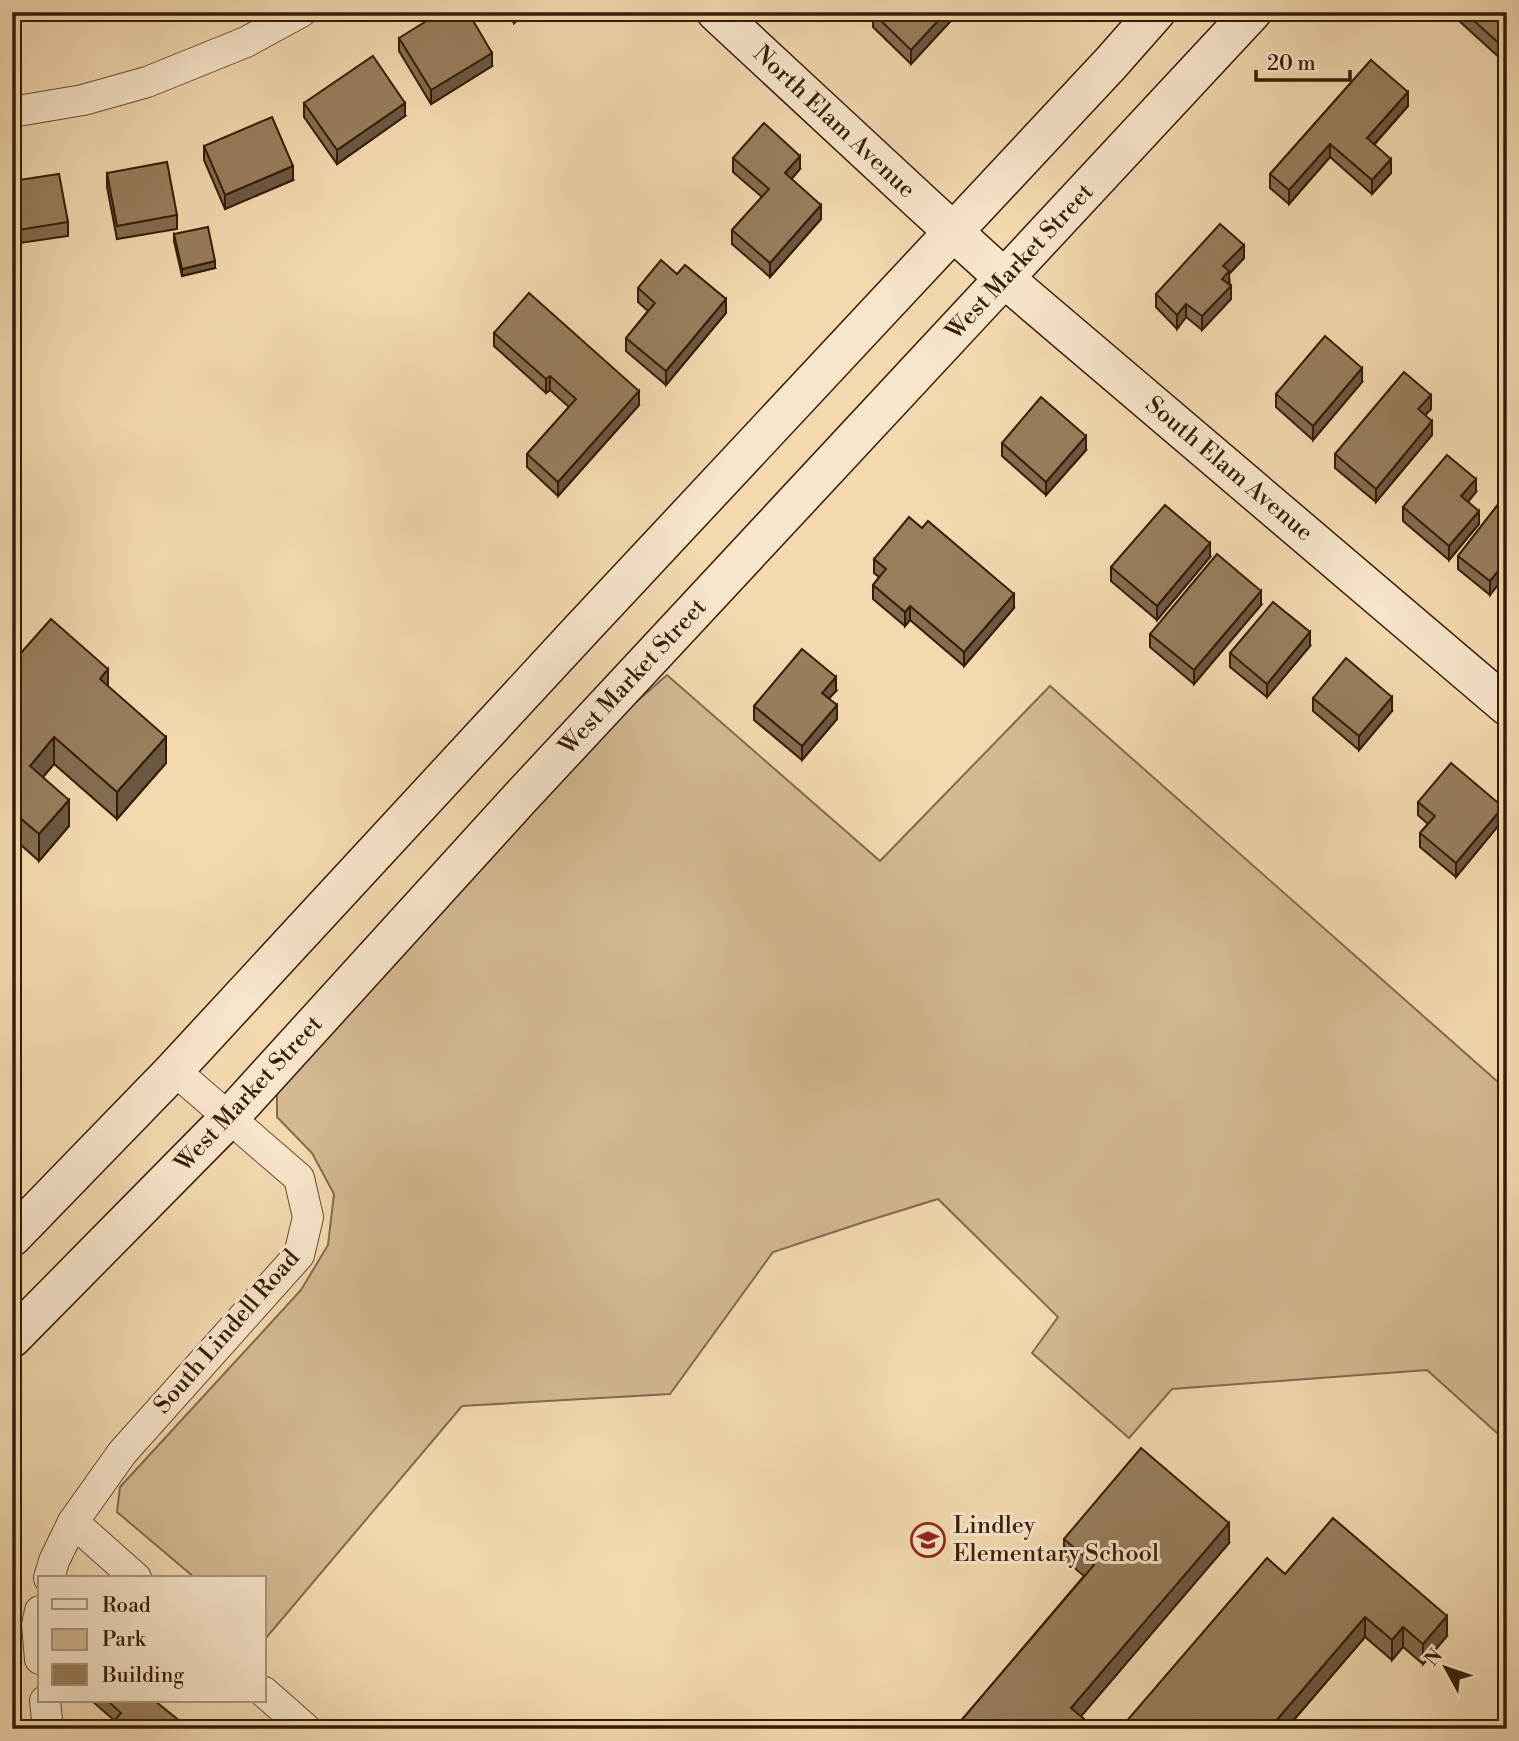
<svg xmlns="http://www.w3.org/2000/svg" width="1519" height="1741" font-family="'Libre Bodoni',serif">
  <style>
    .green { fill: #d4b993; stroke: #856a4c; stroke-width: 2 }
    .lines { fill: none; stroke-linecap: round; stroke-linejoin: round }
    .street-casing { stroke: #664b30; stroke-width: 32 }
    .secondary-casing { stroke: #361c06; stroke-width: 41 }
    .street { stroke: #f8e6cc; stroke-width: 30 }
    .secondary { stroke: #f8e6cc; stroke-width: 38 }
    .wall { fill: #846c51; stroke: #361c06; stroke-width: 2 }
    .shaded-wall { fill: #6b5842; stroke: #361c06; stroke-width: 2 }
    .building { fill: #997e5e; stroke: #361c06; stroke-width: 2 }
    .labels { text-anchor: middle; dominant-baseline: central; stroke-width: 6; stroke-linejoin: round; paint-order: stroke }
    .street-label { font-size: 24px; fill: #361c06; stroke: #f8e6cc }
    .poi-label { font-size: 24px; fill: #361c06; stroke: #f8e6cc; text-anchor: start }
  </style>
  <rect width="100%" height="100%" fill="#f4d9b0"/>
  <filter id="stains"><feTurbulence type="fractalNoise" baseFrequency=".00286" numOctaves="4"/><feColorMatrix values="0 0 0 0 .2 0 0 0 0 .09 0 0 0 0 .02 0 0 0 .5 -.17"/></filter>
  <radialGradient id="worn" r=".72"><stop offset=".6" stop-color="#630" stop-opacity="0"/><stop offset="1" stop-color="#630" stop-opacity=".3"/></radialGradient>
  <path class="green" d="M667 675 880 861 1050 686 1507 1090V1442L1427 1370 1172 1389 1129 1438 1032 1353 1058 1317 938 1199 867 1221 773 1252 670 1394 462 1406 266 1638 264 1637V1578H195L117 1512 120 1487 301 1290 328 1245 334 1194 312 1153 277 1117V1090L618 718Z"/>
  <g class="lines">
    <g class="street-casing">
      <g id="street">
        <path d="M12 112 83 100 147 82 246 42 301 12"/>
        <path d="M73 1522 136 1578"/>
        <path d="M49 1578 54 1561 73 1522 122 1453 299 1255 308 1217 299 1178 174 1070"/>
        <path d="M40 1611 37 1625 40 1659"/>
        <path d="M264 1692 306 1729"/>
        <path d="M45 1701 48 1729"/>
      </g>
    </g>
    <g class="secondary-casing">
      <g id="secondary">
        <path d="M716 12 924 205 1004 278 1507 706"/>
        <path d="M12 1237 174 1070 580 631 1111 63 1156 12"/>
        <path d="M12 1338 229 1118 521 797 1252 12"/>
      </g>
    </g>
    <use href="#street" class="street"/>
    <use href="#secondary" class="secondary"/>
  </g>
  <g class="wall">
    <path d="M506 12H527L514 23Z"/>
    <path d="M873 12H959L911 64 873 27Z"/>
    <path d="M1457 12H1507V52L1501 59 1457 19Z"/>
    <path d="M399 38 492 66 431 104 399 51Z"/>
    <path d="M1371 60 1408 106 1374 145 1391 173 1372 194 1330 157 1289 204 1270 188V174Z"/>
    <path d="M304 103 405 116 337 164 304 117Z"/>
    <path d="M204 146 293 180 225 209 204 160Z"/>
    <path d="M733 158 800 169 791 179 821 219 770 277 732 244V230L762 197 733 172Z"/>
    <path d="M107 173 177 215V229L117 239 107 187Z"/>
    <path d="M12 181 68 222V236L12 244Z"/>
    <path d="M174 234 215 268 182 276 174 241Z"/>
    <path d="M1244 258 1229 274 1231 299 1202 330 1186 317 1177 329 1156 307V294Z"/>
    <path d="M677 274 726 313 666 385 626 351V338L648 311 638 302V288Z"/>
    <path d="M494 333 639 405 558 496 527 467V454L569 407 550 390 546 393 494 346Z"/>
    <path d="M1362 382 1313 440 1276 407V394Z"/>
    <path d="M1431 409 1425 415 1432 435 1376 502 1335 468V454Z"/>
    <path d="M1002 443 1086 450 1046 495 1002 456Z"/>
    <path d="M1476 492 1468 502 1479 524 1449 560 1403 521V507Z"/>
    <path d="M1500 502 1490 595 1458 569V556Z"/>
    <path d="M1210 557 1157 620 1111 581V567Z"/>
    <path d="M874 559 1014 608 964 666 910 620 905 626 873 599V585L879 577 874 573Z"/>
    <path d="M1261 605 1194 684 1150 647V634Z"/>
    <path d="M1310 646 1267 697 1230 667V653Z"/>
    <path d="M12 663 108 686 166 763 117 819 54 764 43 777 69 826 39 861 12 837Z"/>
    <path d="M836 691 829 698 837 719 802 760 754 720V706Z"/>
    <path d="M1313 698 1392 711 1359 750 1313 711Z"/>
    <path d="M1418 802 1503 820 1456 877 1420 847V833L1428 824 1418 815Z"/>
    <path d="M1503 875 1507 878V892L1503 889Z"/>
    <path d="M1064 1539 1229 1543 1081 1716 954 1729 1084 1576 1064 1559Z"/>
    <path d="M1285 1574 1447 1636 1423 1664 1403 1647 1392 1660 1365 1637 1286 1729H1125V1723Z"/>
    <path d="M92 1701H155L181 1729 114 1720Z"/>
  </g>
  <g class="shaded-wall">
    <path d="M514 12H527L514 23Z"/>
    <path d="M946 12H959L911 64V50Z"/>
    <path d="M1507 38V52L1501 59V45Z"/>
    <path d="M492 53V66L431 104V90Z"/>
    <path d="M1408 92V106L1367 152V138Z"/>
    <path d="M405 103V116L337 164V150Z"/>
    <path d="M1330 144V157L1289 204V190Z"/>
    <path d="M800 156V169L785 187V173Z"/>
    <path d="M1391 159V173L1372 194V180Z"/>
    <path d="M293 166V180L225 209V195Z"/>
    <path d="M821 205V219L770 277V263Z"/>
    <path d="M1244 245V258L1229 274V285L1222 292 1223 266Z"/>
    <path d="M215 261V268L182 276V269Z"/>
    <path d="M1231 286V299L1202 330V316Z"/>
    <path d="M726 299V313L666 385V371Z"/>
    <path d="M1186 304V317L1177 329V315Z"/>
    <path d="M1362 368V382L1313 440V426Z"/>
    <path d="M550 376V390L546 393V379Z"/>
    <path d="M639 391V405L558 496V482Z"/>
    <path d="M1431 395V409L1418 423V409Z"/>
    <path d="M1432 421V435L1376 502V489Z"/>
    <path d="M1086 436V450L1046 495V482Z"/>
    <path d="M1476 479V492L1461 510V496Z"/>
    <path d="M1479 511V524L1449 560V546Z"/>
    <path d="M1210 543V557L1157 620V606Z"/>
    <path d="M1507 560V574L1490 595V581Z"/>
    <path d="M1261 591V605L1194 684V670Z"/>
    <path d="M1014 594V608L964 666V652Z"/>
    <path d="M910 606V620L905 626V612Z"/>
    <path d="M1310 632V646L1267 697V684Z"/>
    <path d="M108 669V695L100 679Z"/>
    <path d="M836 677V691L822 706V693Z"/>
    <path d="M1392 697V711L1359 750V736Z"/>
    <path d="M837 705V719L802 760V746Z"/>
    <path d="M54 737V764L30 792V766Z"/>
    <path d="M166 737V763L117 819V792Z"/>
    <path d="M69 800V826L39 861V834Z"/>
    <path d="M1503 807V820L1456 877V863Z"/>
    <path d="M1229 1523V1543L1071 1728V1708Z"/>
    <path d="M1447 1616V1636L1423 1664V1644Z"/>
    <path d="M1365 1617V1637L1286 1729H1269Z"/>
    <path d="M1403 1627V1647L1392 1660V1640Z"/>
    <path d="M181 1722V1729H175Z"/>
  </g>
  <g class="building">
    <path d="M441 12H468L492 53 431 90 399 38Z"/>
    <path d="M873 12H946L911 50 873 13Z"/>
    <path d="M1464 12H1507V38L1501 45Z"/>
    <path d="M373 56 405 103 337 150 304 103Z"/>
    <path d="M1371 60 1408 92 1367 138 1391 159 1372 180 1330 144 1289 190 1270 174Z"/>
    <path d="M272 117 293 166 225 195 204 146Z"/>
    <path d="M764 123 800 156 785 173 821 205 770 263 732 230 769 189 733 158Z"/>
    <path d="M167 162 177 215 117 226 107 173Z"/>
    <path d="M59 174 68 222 12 231V181Z"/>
    <path d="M1220 224 1244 245 1223 266 1229 271 1222 279 1231 286 1202 316 1186 304 1177 315 1156 294Z"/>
    <path d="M208 227 215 261 182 269 174 234Z"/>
    <path d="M661 260 677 274 685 265 726 299 666 371 626 338 655 303 638 288Z"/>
    <path d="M529 293 639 391 558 482 527 454 576 399 550 376 546 379 494 333Z"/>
    <path d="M1325 336 1362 368 1313 426 1276 394Z"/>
    <path d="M1404 372 1431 395 1418 409 1432 421 1376 489 1335 454Z"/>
    <path d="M1041 397 1086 436 1046 482 1002 443Z"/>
    <path d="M1447 455 1476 479 1461 496 1479 511 1449 546 1403 507Z"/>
    <path d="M1500 502 1507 508V560L1490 581 1458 556Z"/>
    <path d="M1165 505 1210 543 1157 606 1111 567Z"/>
    <path d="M909 517 922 528 928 521 1014 594 964 652 910 606 905 612 873 585 886 569 874 559Z"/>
    <path d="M1217 554 1261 591 1194 670 1150 634Z"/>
    <path d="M1273 602 1310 632 1267 684 1230 653Z"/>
    <path d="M51 619 108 669 100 679 166 737 117 792 54 737 30 766 69 800 39 834 12 811V663Z"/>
    <path d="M802 649 836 677 822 693 837 705 802 746 754 706Z"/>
    <path d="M1346 658 1392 697 1359 736 1313 698Z"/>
    <path d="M1451 763 1503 807 1456 863 1420 833 1435 816 1418 802Z"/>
    <path d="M1141 1448 1229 1523 1071 1708 1096 1729H954L1094 1565 1064 1539Z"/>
    <path d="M1333 1518 1447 1616 1423 1644 1403 1627 1392 1640 1365 1617 1269 1729H1131L1125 1723 1267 1558 1285 1574Z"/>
    <path d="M108 1701H155L181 1722 175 1729H107L121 1713Z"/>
  </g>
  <defs>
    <g id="school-ring" transform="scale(1.75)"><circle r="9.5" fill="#f8e6cc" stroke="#8f2418" stroke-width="1.5"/><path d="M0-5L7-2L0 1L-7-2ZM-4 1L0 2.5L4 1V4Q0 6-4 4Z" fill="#8f2418"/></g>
  </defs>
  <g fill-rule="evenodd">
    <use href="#school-ring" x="928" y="1540"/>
  </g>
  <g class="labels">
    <g class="street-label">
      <text transform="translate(834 122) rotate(43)">North Elam Avenue</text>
      <text transform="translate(1020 262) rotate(-47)">West Market Street</text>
      <text transform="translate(1229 469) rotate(40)">South Elam Avenue</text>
      <text transform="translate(633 677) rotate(-47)">West Market Street</text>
      <text transform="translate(249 1094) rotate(-47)">West Market Street</text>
      <text transform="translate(227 1332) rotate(-49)">South Lindell Road</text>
    </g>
    <g class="poi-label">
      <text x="953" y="1526">Lindley<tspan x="953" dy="28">Elementary School</tspan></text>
    </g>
  </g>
  <rect width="1519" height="1741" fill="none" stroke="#f4d9b0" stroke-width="42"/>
  <rect x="14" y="14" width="1491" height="1713" fill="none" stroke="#361c06" stroke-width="3.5"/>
  <rect x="21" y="21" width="1477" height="1699" fill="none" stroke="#361c06" stroke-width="2"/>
  <rect x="38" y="1576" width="228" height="126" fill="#f8e6cc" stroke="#aa957d" stroke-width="2"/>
  <rect x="52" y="1599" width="35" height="10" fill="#f8e6cc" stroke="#aa957d" stroke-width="2"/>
  <text x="102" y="1612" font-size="21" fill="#361c06">Road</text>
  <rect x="52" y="1629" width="35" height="21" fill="#d4b993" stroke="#aa957d" stroke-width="2"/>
  <text x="102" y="1646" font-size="21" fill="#361c06">Park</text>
  <rect x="52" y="1664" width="35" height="21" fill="#997e5e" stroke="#aa957d" stroke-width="2"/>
  <text x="102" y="1682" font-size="21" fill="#361c06">Building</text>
  <g transform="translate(1446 1668) rotate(310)" stroke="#f8e6cc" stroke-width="5" paint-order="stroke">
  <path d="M0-5L12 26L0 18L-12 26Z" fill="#361c06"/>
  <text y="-10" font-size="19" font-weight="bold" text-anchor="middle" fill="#361c06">N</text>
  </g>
  <path d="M1256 70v10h94v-10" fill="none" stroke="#361c06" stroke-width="3.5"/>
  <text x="1267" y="70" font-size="21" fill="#361c06" stroke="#f8e6cc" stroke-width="5" paint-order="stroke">20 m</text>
  <rect width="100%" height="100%" filter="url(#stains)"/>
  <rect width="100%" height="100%" fill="url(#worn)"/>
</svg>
